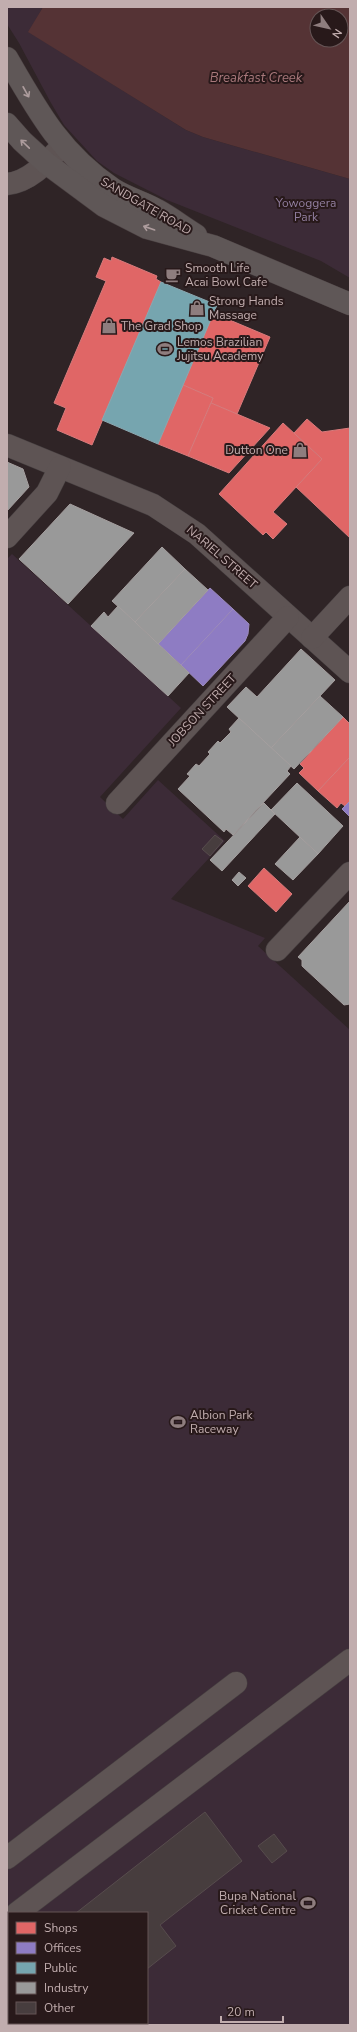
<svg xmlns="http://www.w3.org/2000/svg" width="357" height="2032" font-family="'Nunito Sans',sans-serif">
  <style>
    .green { fill: #3c2b37; fill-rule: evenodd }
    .water { fill: #553335; fill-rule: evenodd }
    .shops { fill: #e06666; stroke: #d77b7c }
    .offices { fill: #8e7cc3; stroke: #9d8bbd }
    .public { fill: #76a5af; stroke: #8ca7af }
    .industry { fill: #999; stroke: #a59f9f }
    .building { fill: #473d3e; stroke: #574c4d }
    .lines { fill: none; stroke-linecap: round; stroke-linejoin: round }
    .minor-casing { stroke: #463f40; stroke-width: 23 }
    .major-casing { stroke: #493f40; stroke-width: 23 }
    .minor { stroke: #5e5454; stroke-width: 22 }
    .major { stroke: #5f5757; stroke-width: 22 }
    .oneway { stroke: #ad9c9d }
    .labels { text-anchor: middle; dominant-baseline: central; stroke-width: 4; stroke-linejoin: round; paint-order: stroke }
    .park-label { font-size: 12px; fill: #927fa0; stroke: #28191a }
    .street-label { font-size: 12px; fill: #c1adae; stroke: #28191a }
    .poi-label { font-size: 12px; fill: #c1adae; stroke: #28191a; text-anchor: start }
    .water-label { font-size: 13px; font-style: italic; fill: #a8787b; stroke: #28191a }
  </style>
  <rect width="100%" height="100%" fill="#2f2426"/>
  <g class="green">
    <path d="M7 7H43L29 32 186 130 203 137 350 179V278L321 261 167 200 114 173 97 161 64 125 51 103 19 43 7 24Z"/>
    <path d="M12 554 181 708 100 797 123 819 158 780 225 841 171 899 265 938 258 946 350 1030V2025H7V559ZM9 1913H147V2023H9Z"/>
  </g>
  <path class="water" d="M43 7H350V179L203 137 186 130 28 32ZM317 16H341V40H317Z"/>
  <g class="shops">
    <path d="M112 257 157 276 156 279 161 282 92 445 57 430 66 408 54 403 106 281 96 277 104 258 111 261Z"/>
    <path d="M213 313 270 337 237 414 211 403 213 398 183 385Z"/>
    <path d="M183 385 213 398 188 456 158 444Z"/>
    <path d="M211 403 270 428 229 473 188 456Z"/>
    <path d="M307 419 322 432 350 428V538L296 487 322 459 294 433Z"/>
    <path d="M283 423 322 459 273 512 287 524 273 539 266 532 263 535 219 494Z"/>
    <path d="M343 717 350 724V757L318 791 299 773 304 768 300 764Z"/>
    <path d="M350 757V801L345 806 341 803 337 808 318 791Z"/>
    <path d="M264 868 292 894 276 912 248 886Z"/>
  </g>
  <g class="offices">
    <path d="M210 588 233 609 181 665 158 644Z"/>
    <path d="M233 609 249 624 248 634 245 641 203 686 181 665Z"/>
    <path d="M350 801V817L342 809Z"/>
  </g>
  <path class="public" d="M161 282 217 305 158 444 102 420Z"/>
  <g class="industry">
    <path d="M7 462 23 469 29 487 7 511Z"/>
    <path d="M70 504 134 533 68 604 19 559Z"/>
    <path d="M162 547 185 569 135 622 112 601Z"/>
    <path d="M185 569 208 590 158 644 135 622Z"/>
    <path d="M118 606 189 673 168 696 91 626 104 612 108 617Z"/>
    <path d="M301 649 335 680 271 748 227 707 246 687 257 697Z"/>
    <path d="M320 696 343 717 294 769 271 748Z"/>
    <path d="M239 718 291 766 287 771 290 774 233 835 226 829 224 832 178 789 190 776 187 774 196 764 199 766 210 754 208 752 218 741 220 743 231 732 229 729Z"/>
    <path d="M297 783 343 826 318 854 271 810Z"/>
    <path d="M264 803 275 814 222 871 210 860Z"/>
    <path d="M300 837 318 854 293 880 275 864Z"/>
    <path d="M239 872 246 878 238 886 232 880Z"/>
    <path d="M350 901V1004L344 1005 302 966V960L298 957Z"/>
  </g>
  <g class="building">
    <path d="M215 835 223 841 210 856 202 849Z"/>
    <path d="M205 1812 242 1861 160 1925 176 1946 147 1969V1913H76Z"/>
    <path d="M274 1834 287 1851 272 1863 258 1846Z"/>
  </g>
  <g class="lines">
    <g class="minor-casing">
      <g id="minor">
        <path d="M7 184C30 182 48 161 63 145"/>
        <path d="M7 445 153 505 197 534 350 672"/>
        <path d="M7 537 47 493 60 467"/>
        <path d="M312 638 350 597"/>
        <path d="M117 803 288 617"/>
        <path d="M277 950 350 873"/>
        <path d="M7 1858 236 1683"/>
        <path d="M17 1913 350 1660"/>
      </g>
    </g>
    <g class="major-casing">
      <g id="major">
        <path d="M7 58C38 112 61 154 113 189 127 198 143 202 157 210 170 217 183 227 196 235"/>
        <path d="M7 124 22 141 46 163 104 206 147 228 213 246 350 304"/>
      </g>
    </g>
    <use href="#minor" class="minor"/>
    <use href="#major" class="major"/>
  </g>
  <defs><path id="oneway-shaft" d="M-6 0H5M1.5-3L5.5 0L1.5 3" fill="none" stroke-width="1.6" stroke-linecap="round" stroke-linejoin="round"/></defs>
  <g class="oneway">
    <use href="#oneway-shaft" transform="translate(26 92) rotate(61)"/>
    <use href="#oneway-shaft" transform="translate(25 144) rotate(-136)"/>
    <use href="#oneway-shaft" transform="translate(149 228) rotate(-161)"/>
  </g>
  <defs>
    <g id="cafe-bare" transform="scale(1.2)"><path d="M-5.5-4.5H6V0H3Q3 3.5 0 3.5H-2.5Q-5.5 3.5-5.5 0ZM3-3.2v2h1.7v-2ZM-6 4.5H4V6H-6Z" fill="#8e7d7e" stroke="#28191a" stroke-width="2.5" paint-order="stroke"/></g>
    <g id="shop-bare" transform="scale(1.2)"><path d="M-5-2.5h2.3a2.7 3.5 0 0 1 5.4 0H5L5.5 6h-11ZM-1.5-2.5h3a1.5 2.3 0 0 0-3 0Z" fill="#8e7d7e" stroke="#28191a" stroke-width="2.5" paint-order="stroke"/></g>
    <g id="stadium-bare" transform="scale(1.2)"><path d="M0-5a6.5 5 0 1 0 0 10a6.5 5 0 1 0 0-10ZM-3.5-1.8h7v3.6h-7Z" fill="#8e7d7e" stroke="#28191a" stroke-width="2.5" paint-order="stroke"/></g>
  </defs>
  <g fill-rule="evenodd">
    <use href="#cafe-bare" x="173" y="275"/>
    <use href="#shop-bare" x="197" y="308"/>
    <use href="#shop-bare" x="109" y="326"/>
    <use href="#stadium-bare" x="165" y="349"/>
    <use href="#shop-bare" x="300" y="450"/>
    <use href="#stadium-bare" x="178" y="1422"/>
    <use href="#stadium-bare" x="308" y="1903"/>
  </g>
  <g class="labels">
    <g class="park-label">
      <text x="306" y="203">Yowoggera<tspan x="306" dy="14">Park</tspan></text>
    </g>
    <g class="street-label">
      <text transform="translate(146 206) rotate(30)">SANDGATE ROAD</text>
      <text transform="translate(222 557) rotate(41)">NARIEL STREET</text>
      <text transform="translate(202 710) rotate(-47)">JOBSON STREET</text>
    </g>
    <g class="poi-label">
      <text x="185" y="268">Smooth Life<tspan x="185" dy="14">Acai Bowl Cafe</tspan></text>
      <text x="209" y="301">Strong Hands<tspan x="209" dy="14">Massage</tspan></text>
      <text x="121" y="326">The Grad Shop</text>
      <text x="177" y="342">Lemos Brazilian<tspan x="177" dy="14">Jujitsu Academy</tspan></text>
      <text x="288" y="450" text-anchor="end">Dutton One</text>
      <text x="190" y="1415">Albion Park<tspan x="190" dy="14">Raceway</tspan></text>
      <text x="296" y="1896" text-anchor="end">Bupa National<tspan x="296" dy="14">Cricket Centre</tspan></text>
    </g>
    <g class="water-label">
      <text x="256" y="78">Breakfast Creek</text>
    </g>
  </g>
  <rect width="357" height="2032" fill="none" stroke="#c1adae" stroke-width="16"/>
  <rect x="8" y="1912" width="140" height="112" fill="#28191a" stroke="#655455"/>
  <rect x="16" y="1922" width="20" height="12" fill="#e06666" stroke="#655455"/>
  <text x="44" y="1932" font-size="12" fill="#c1adae">Shops</text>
  <rect x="16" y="1942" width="20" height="12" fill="#8e7cc3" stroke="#655455"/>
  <text x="44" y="1952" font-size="12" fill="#c1adae">Offices</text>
  <rect x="16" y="1962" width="20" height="12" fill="#76a5af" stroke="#655455"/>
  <text x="44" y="1972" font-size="12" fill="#c1adae">Public</text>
  <rect x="16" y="1982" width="20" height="12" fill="#999999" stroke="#655455"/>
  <text x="44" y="1992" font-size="12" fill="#c1adae">Industry</text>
  <rect x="16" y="2002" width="20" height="12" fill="#473d3e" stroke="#655455"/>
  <text x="44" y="2012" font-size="12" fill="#c1adae">Other</text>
  <g transform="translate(329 28) rotate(124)"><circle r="19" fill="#28191a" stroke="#655455"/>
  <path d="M0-3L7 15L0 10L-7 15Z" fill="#8e7d7e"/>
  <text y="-6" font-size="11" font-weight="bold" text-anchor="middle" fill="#c1adae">N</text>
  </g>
  <path d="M221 2016v6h62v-6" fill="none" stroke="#c1adae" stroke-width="2"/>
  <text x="227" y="2016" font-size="12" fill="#c1adae" stroke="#28191a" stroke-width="3" paint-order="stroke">20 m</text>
</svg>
